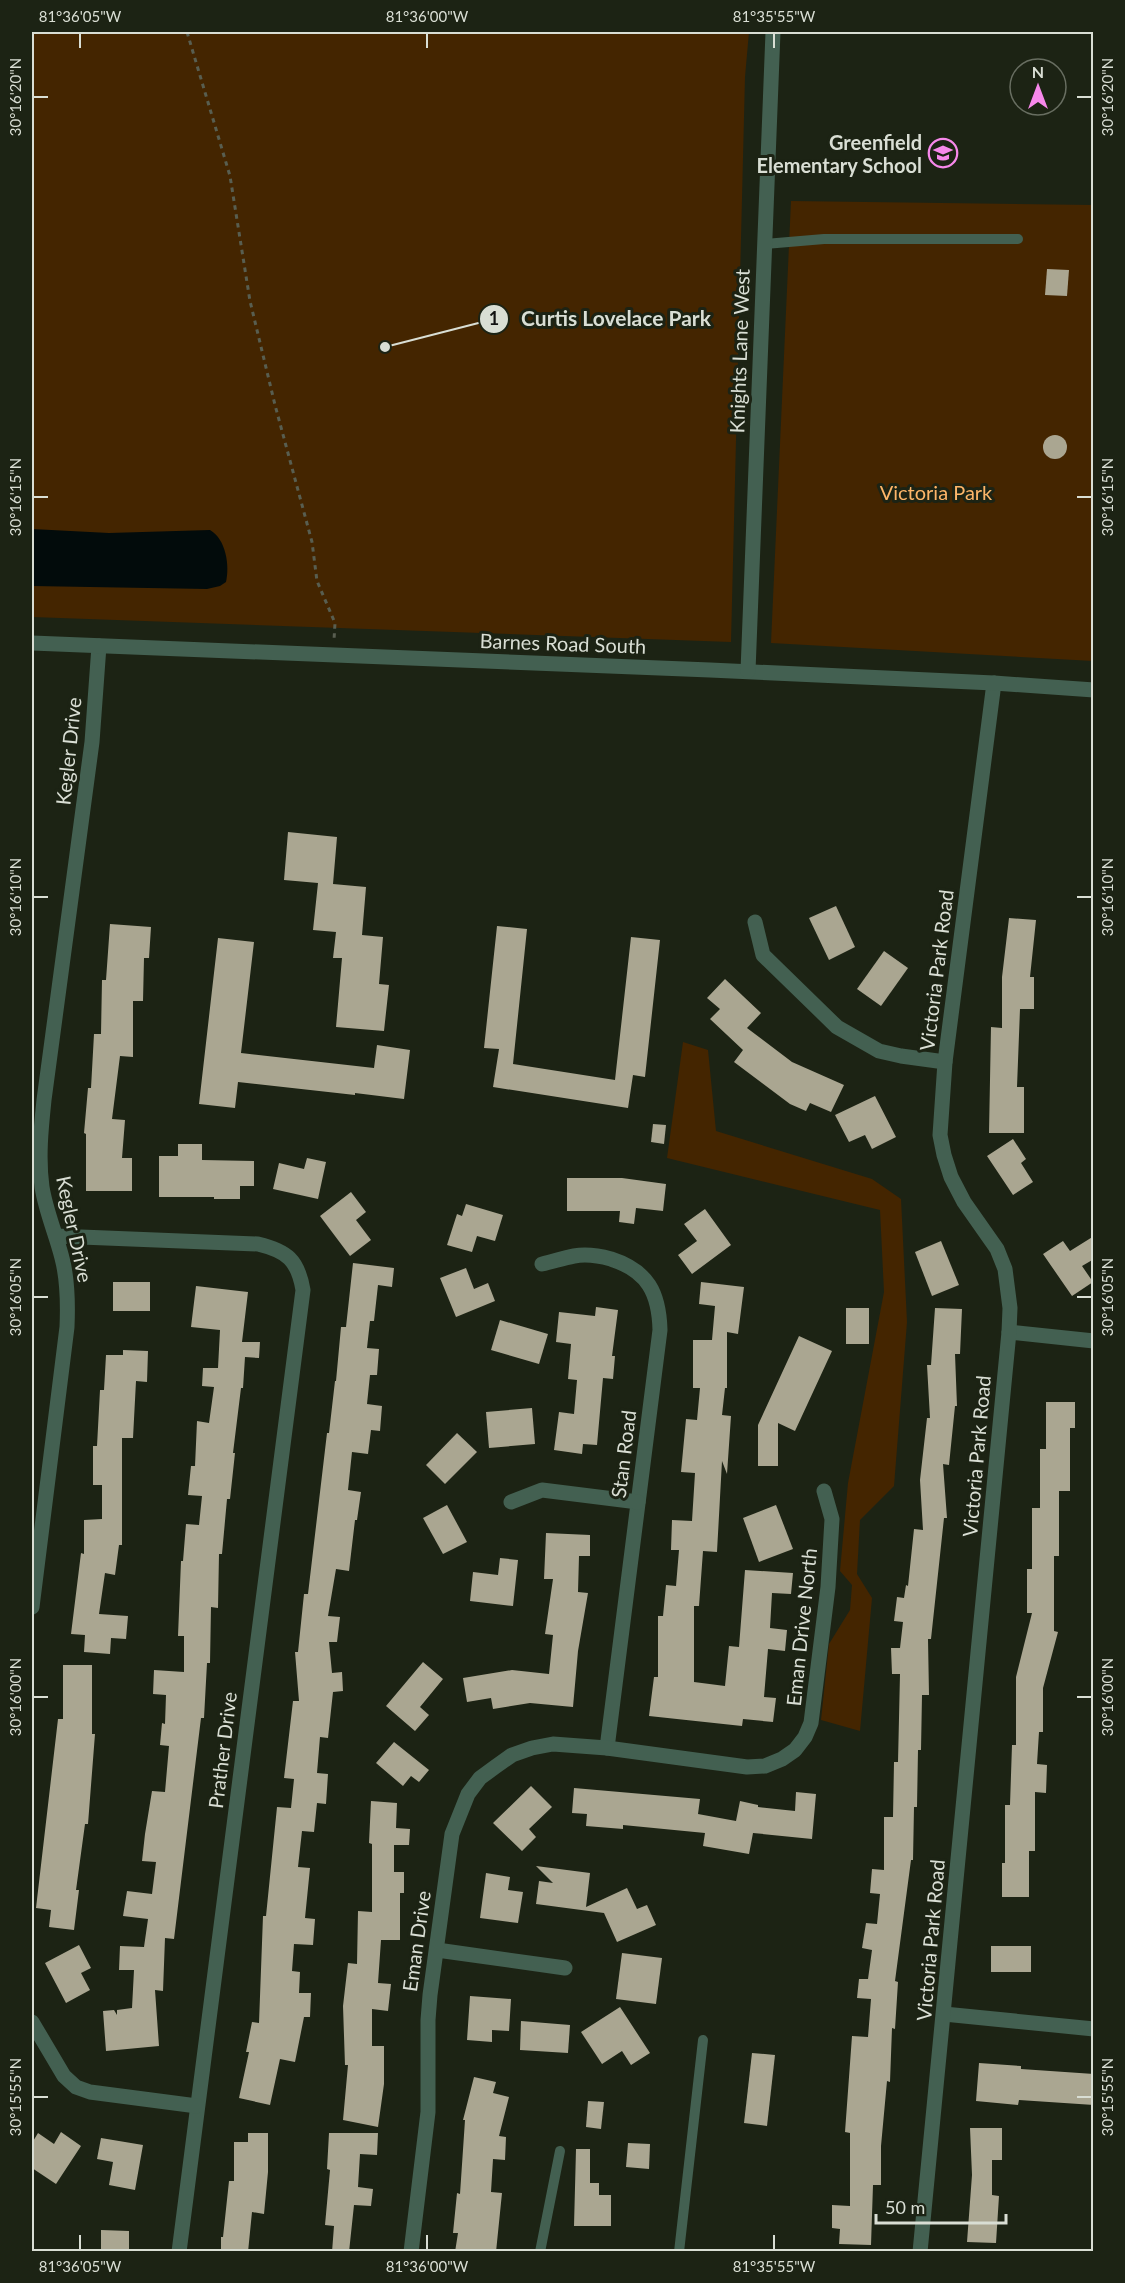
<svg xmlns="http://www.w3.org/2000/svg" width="1125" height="2283" font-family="Lato,sans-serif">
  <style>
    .green { fill: #442500 }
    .water { fill: #020b0b }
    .building { fill: #aaa691 }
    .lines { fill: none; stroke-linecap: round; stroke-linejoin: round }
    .path { stroke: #585e50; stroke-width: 3; stroke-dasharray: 4.5 4.5; stroke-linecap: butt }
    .service { stroke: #436051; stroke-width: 10 }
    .minor { stroke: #436051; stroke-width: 15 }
    .tertiary { stroke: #436051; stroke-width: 15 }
    .ticks { fill: none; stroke: #d9ded4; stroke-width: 2 }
    .labels { text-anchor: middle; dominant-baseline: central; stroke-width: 6; stroke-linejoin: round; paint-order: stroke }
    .poi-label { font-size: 20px; font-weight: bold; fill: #d9ded4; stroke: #1c2314; text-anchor: end }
    .street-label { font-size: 20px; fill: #d9ded4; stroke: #1c2314 }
    .park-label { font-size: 20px; fill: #fdb669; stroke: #1c2314 }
    .leader { fill: none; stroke: #d9ded4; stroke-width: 2 }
    .callout-dot { fill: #d9ded4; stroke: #1c2314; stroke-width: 2 }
    .mark-label { font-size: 18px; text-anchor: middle; font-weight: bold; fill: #111 }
    .callout-label { font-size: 21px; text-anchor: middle; font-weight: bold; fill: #d9ded4; stroke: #1c2314; stroke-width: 6; stroke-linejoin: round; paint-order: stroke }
    .neatline { fill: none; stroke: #d9ded4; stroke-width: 2 }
    .ticks-label { font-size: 15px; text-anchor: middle; fill: #d9ded4 }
  </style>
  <rect width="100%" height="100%" fill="#1c2314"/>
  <g class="green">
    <path d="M32 32H749L745 77 731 642 32 617Z"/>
    <path d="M791 201 1093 205V661L771 643Z"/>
    <path d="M683 1042 708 1050 716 1131 872 1179 901 1199 907 1322 894 1486 860 1520 857 1574 872 1598 860 1731 821 1720 829 1644 850 1610 852 1585 840 1571 848 1483 884 1292 880 1210 667 1158Z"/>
  </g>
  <path class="water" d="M32 529 109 533 210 530C226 539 230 566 226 582L220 586 207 589 32 586Z"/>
  <g class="building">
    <path d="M1047 269 1069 270 1067 296 1045 295Z"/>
    <circle cx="1055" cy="447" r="12"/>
    <path d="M288 832 337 837 333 884 366 887 362 935 383 937 379 984 389 985 384 1031 336 1027 342 958H333L336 932 313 930 318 883 284 880Z"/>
    <path d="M836 906 855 947 829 960 809 918Z"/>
    <path d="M1009 918 1036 920 1030 977H1034V1009H1020L1017 1087H1024V1133H989L991 1027 1002 1028V977Z"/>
    <path d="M110 924 151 927 149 958H144L143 1001H133V1057L120 1056 112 1119 125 1120 122 1158H132V1191H86V1134L84 1133 88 1088H91L94 1034H101L102 980H106Z"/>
    <path d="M497 926 527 929 513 1064 615 1080 631 937 660 940 645 1077 633 1075 628 1108 493 1087 499 1049 484 1048Z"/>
    <path d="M218 938 254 942 241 1053 374 1068 377 1045 410 1050 404 1099 355 1093V1095L238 1082 235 1108 199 1104Z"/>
    <path d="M884 951 908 968 881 1006 857 989Z"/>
    <path d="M725 979 761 1013 747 1028 792 1062 844 1085 831 1112 810 1103 806 1111 790 1104 734 1062 743 1050 710 1019 720 1009 707 998Z"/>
    <path d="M875 1096 896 1137 872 1149 865 1135 849 1142 835 1115Z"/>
    <path d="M653 1124 666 1125 664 1144 651 1142Z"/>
    <path d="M1013 1139 1026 1159 1021 1163 1033 1182 1013 1195 987 1156Z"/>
    <path d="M178 1144H202V1160L254 1161V1186H240V1199H214V1197H159V1156H178Z"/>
    <path d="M307 1158 326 1162 318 1199 273 1189 279 1163 304 1169Z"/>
    <path d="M567 1178H622L666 1184 663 1211 636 1208 634 1224 619 1222 620 1211H567Z"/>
    <path d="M351 1192 366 1212 356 1220 371 1240 350 1256 320 1216Z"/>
    <path d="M466 1204 503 1215 495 1241 477 1236 472 1252 447 1245 457 1214 462 1216Z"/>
    <path d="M705 1209 731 1245 692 1274 678 1255 697 1241 684 1224Z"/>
    <path d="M1094 1236V1259L1082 1266 1093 1282 1072 1296 1043 1254 1063 1241 1070 1251Z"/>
    <path d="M941 1241 959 1285 932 1296 915 1252Z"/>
    <path d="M353 1263 394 1268 392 1287 378 1285 374 1321H370L367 1348 379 1349 377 1375H370L367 1404 382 1406 380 1431 371 1430 368 1454 352 1452 348 1490 361 1492 357 1520H355L349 1571 336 1569 328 1616 340 1617 337 1642H329L332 1673 342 1672 343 1691 333 1692 328 1738 320 1737 317 1773 328 1774 326 1804 317 1803 314 1832 302 1831 298 1867 310 1868 305 1918 315 1919 313 1945 294 1944 292 1971 300 1972 299 1993H311L310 2017H304L295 2062 280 2059 270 2105 239 2098 249 2052H246L252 2022 259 2023 263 1916H266L277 1807 291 1808 294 1779 284 1778 293 1701H299L295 1652H298L304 1594H308L327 1433H329L335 1381H336L341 1327H346Z"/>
    <path d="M466 1268 474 1289 488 1283 495 1301 456 1317 440 1278Z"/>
    <rect x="113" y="1282" width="37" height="29"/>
    <path d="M701 1282 744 1287 738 1334 727 1332V1388H725L722 1415 731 1416 727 1474 722 1461 717 1552 703 1551 699 1606H694V1682L725 1686 729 1646 739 1647 745 1570 793 1573 791 1594 772 1593 770 1628 787 1630 785 1651 768 1649 764 1697 776 1698 773 1722 743 1719 742 1726 649 1716 654 1677H658V1616H663L666 1585 676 1586 679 1550H671L672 1520 692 1521 695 1473 681 1472 686 1419 697 1420 700 1388H693V1340H712L715 1306 699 1304Z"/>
    <path d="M196 1286 248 1292 242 1342H260L259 1358 245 1357 243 1388H241L233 1453H235L230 1499H227L222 1554H219L218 1608 211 1607 210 1663H207L204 1718H201L174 1939 165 1938 163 1991 155 1990 159 2046 106 2051 103 2011 114 2010 117 2015V2010L132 2008 134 1970H119L120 1946 144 1947 148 1919 123 1916 127 1891 152 1894 156 1862 142 1861 145 1834 152 1791 165 1792 169 1746 160 1745 162 1723 165 1724 166 1695 153 1694 154 1670 184 1672V1636H178L181 1561H183L186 1524 199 1525 202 1496 188 1495 191 1466H195L197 1421 209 1423 214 1387 202 1386 203 1368H218L220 1330 191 1327Z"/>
    <path d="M596 1307 618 1310 612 1356H615L613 1379 603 1378 597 1445 583 1444 582 1454 554 1450 559 1412 574 1414 577 1380 568 1379 571 1344 556 1342 559 1312 595 1316Z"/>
    <rect x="846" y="1308" width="23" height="36"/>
    <path d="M935 1308 962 1309 960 1354H955L957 1406H955L949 1465 943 1464 947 1518H944L931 1639H928L929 1695H922L921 1750H918L917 1807H914L913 1860H911L895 1981 898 1982 895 2029 892 2028 890 2082 887 2081 881 2146V2185H873L871 2245 839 2244 840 2229 832 2228V2205L850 2206V2133L845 2132 852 2036 868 2037 871 1999 857 1998 859 1979H868L872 1950 862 1948 866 1923 877 1924 880 1894 870 1893 872 1869 884 1870V1817H893L894 1762H898L900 1674H892L891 1648H900L903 1622 894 1621 897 1597 904 1598 906 1585 908 1586 914 1529 923 1530 920 1480 927 1418H930L927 1365H931Z"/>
    <path d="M500 1320 548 1334 539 1364 491 1350Z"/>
    <path d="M799 1336 832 1351 795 1431 778 1423V1466H758V1425Z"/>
    <path d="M123 1350 148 1351 147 1382 136 1381 133 1438H122V1545H119L115 1575 105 1573 99 1614 128 1616 126 1639 111 1638 110 1654 84 1652 85 1635 71 1634 81 1553 84 1554V1520L102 1519V1485H93V1446H97L100 1390H104L106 1355H123Z"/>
    <path d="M1046 1402H1075V1428H1070V1491H1059V1556H1054V1631L1058 1632 1043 1688V1732H1039L1037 1764 1047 1765 1046 1793 1035 1792V1851H1029V1897H1002V1863H1005V1805H1010L1012 1745H1016V1677L1032 1613H1027V1569H1032V1508H1040V1449H1046Z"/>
    <path d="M532 1408 535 1444 489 1448 486 1412Z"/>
    <path d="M457 1433 477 1452 445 1484 426 1465Z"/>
    <path d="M447 1505 467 1542 443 1554 423 1518Z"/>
    <path d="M776 1505 793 1549 759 1562 743 1518Z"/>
    <path d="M546 1533 590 1535V1556H579L578 1592 588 1593 578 1651 573 1707 530 1703 493 1709 491 1698 467 1702 463 1678 512 1670 549 1674 553 1635 545 1634 553 1579H544Z"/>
    <path d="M500 1558 518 1560 513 1606 470 1601 473 1572 498 1575Z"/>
    <path d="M423 1662 443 1679 420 1707 429 1715 415 1731 386 1706Z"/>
    <path d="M63 1665H92V1734H95L88 1824H85L76 1890H79L74 1930 49 1927 51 1910 36 1908 58 1719H63Z"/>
    <path d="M394 1742 429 1770 419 1782 411 1776 403 1786 376 1763Z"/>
    <path d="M531 1786 552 1807 529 1829 536 1837 522 1851 493 1823Z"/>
    <path d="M574 1788 700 1799 698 1814 736 1821 740 1801 758 1805V1807L795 1811 796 1792 816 1794 812 1839 753 1833 749 1854 703 1846 705 1833 623 1825V1829L586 1826 587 1814 572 1813Z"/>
    <path d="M371 1801 397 1803 396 1828 410 1829 409 1845H394V1872H404V1893H400V1940H381L378 1983 391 1984 388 2011 372 2009V2046H384V2084L378 2127 343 2120 348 2065H345L343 2006 348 1963 357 1964 358 1911 372 1912V1844L369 1843Z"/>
    <path d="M536 1866 590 1873 586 1907 627 1888 637 1909 647 1905 656 1925 617 1942 604 1913 536 1904 539 1881 553 1883Z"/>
    <path d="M486 1873 510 1877 508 1890 523 1892 518 1923 480 1918Z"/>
    <path d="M79 1945 91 1968 81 1973 90 1990 66 2003 45 1963Z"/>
    <rect x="991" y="1946" width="40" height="26"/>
    <path d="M622 1953 662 1958 656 2004 616 1999Z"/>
    <path d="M470 1996 511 1999 509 2031 492 2030V2042L467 2040Z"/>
    <path d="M620 2007 650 2053 631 2065 622 2051 602 2064 581 2032Z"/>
    <path d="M521 2021 570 2025 568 2053 520 2050Z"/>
    <path d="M752 2053 775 2055 767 2126 744 2123Z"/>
    <path d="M979 2063 1021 2066V2069L1094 2074V2105L1019 2100 1018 2105 976 2101Z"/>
    <path d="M474 2077 496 2082 493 2093 509 2097 499 2136 506 2137 505 2160 493 2159 491 2192 502 2193 496 2252H455L458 2233H453L457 2193 460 2194 465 2120H463Z"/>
    <path d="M588 2101 604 2102 601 2129 586 2127Z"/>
    <path d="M970 2128H1002V2160H992V2195L999 2196 996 2243 967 2242 972 2175Z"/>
    <path d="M61 2132 81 2146 56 2184 32 2168V2143L38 2133 54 2144Z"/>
    <path d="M248 2133H268V2172L264 2214 252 2212 248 2252H221V2237H223L229 2181H234V2142H248Z"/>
    <path d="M329 2133H378L377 2155 360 2154 358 2187 373 2189 371 2206 354 2205 349 2252H332L334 2226 325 2225 330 2170 327 2169Z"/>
    <path d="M101 2138 143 2145 135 2190 109 2185 113 2162 97 2159Z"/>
    <path d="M628 2143 650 2144 649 2169 626 2167Z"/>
    <path d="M576 2149H590V2183H599V2195H611V2226H574Z"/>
    <path d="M101 2230 129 2231V2252H101Z"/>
  </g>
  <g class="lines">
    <path class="path" d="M187 32 230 176 250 301 275 405 312 542 317 581 335 623 334 640"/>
    <g class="service">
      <path d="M765 244 824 239H1018"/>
      <path d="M540 2252 560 2151"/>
      <path d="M679 2252 703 2040"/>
    </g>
    <g class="minor">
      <path d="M755 922 763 955 837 1027 879 1051 901 1056 945 1062"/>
      <path d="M56 1236 258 1244C287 1251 298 1260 303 1290L179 2252"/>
      <path d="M542 1264C552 1262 563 1258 574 1256 585 1254 600 1256 611 1259 648 1271 659 1293 660 1330L607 1748"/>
      <path d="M1009 1332 1094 1341"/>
      <path d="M511 1502 542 1490 638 1502"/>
      <path d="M32 1607 67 1327C68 1304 68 1281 62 1258 56 1234 46 1212 42 1187 38 1158 41 1129 44 1100L92 742 99 646"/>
      <path d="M437 1950 565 1968"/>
      <path d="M944 2014 1094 2029"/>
      <path d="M32 2022 64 2076 76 2087 90 2092 197 2106"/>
      <path d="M411 2252 428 2112V2020L430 1995 452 1834 468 1794 480 1778 495 1767 512 1755 532 1748 553 1744 607 1748 747 1767 765 1766 782 1759 795 1750 805 1737 811 1723 828 1587 832 1519 824 1491"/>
      <path d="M920 2252 1009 1332 1010 1308 1005 1269 997 1249 964 1202 951 1177 944 1155 940 1135 945 1062 994 683"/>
    </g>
    <g class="tertiary">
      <path d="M32 643 710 670 994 683 1094 690"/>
      <path d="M748 671 773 32"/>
    </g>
  </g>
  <path class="ticks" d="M80 33V48M427 33V48M774 33V48M33 97H48M1077 97H1092M33 497H48M1077 497H1092M33 897H48M1077 897H1092M33 1297H48M1077 1297H1092M33 1697H48M1077 1697H1092M33 2097H48M1077 2097H1092M80 2235V2250M427 2235V2250M774 2235V2250"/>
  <defs>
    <g id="school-ring" transform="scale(1.5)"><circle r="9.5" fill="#1c2314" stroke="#f788eb" stroke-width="1.5"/><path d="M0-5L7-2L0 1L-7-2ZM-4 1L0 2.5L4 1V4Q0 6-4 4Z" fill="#f788eb"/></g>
  </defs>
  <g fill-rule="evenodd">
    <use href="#school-ring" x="943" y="153"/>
  </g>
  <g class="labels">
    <g class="poi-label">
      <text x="922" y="142">Greenfield<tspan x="922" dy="23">Elementary School</tspan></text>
    </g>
    <g class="street-label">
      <text transform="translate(739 351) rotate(-88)">Knights Lane West</text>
      <text transform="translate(563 643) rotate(2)">Barnes Road South</text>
      <text transform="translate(68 751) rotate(-84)">Kegler Drive</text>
      <text transform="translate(936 970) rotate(-83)">Victoria Park Road</text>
      <text transform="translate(75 1229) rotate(78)">Kegler Drive</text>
      <text transform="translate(623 1454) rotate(-83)">Stan Road</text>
      <text transform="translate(976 1456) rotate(-85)">Victoria Park Road</text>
      <text transform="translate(801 1627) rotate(-84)">Eman Drive North</text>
      <text transform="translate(222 1750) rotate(-83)">Prather Drive</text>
      <text transform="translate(930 1940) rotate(-85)">Victoria Park Road</text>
      <text transform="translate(416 1941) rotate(-82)">Eman Drive</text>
    </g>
    <g class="park-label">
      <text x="936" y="492">Victoria Park</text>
    </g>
  </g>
  <path class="leader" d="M385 347L494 319"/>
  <g class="callout-dot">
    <circle cx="385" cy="347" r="6"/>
    <circle cx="494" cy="319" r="15"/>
  </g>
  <g class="mark-label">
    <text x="494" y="325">1</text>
  </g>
  <g class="callout-label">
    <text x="616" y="326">Curtis Lovelace Park</text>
  </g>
  <rect width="1125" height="2283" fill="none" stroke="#1c2314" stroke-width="66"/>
  <g transform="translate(1038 87)"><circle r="28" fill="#1c2314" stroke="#686e61" stroke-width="1.5"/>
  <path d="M0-4.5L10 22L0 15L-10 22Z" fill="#f788eb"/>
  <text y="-9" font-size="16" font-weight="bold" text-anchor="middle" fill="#d9ded4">N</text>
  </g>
  <path d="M876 2214v9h130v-9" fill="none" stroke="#d9ded4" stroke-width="3"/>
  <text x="885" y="2214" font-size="18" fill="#d9ded4" stroke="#1c2314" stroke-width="4.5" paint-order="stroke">50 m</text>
  <rect x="33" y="33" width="1059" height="2217" class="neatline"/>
  <g class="ticks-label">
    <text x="80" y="22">81°36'05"W</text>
    <text x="427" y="22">81°36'00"W</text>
    <text x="774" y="22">81°35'55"W</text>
    <text transform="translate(16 97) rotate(-90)" y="5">30°16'20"N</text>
    <text transform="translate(1108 97) rotate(-90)" y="5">30°16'20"N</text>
    <text transform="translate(16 497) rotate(-90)" y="5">30°16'15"N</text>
    <text transform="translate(1108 497) rotate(-90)" y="5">30°16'15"N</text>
    <text transform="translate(16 897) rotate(-90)" y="5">30°16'10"N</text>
    <text transform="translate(1108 897) rotate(-90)" y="5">30°16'10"N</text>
    <text transform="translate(16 1297) rotate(-90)" y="5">30°16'05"N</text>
    <text transform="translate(1108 1297) rotate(-90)" y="5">30°16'05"N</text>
    <text transform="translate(16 1697) rotate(-90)" y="5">30°16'00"N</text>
    <text transform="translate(1108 1697) rotate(-90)" y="5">30°16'00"N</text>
    <text transform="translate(16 2097) rotate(-90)" y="5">30°15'55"N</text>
    <text transform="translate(1108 2097) rotate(-90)" y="5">30°15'55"N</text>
    <text x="80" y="2272">81°36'05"W</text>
    <text x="427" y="2272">81°36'00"W</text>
    <text x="774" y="2272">81°35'55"W</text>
  </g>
</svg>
